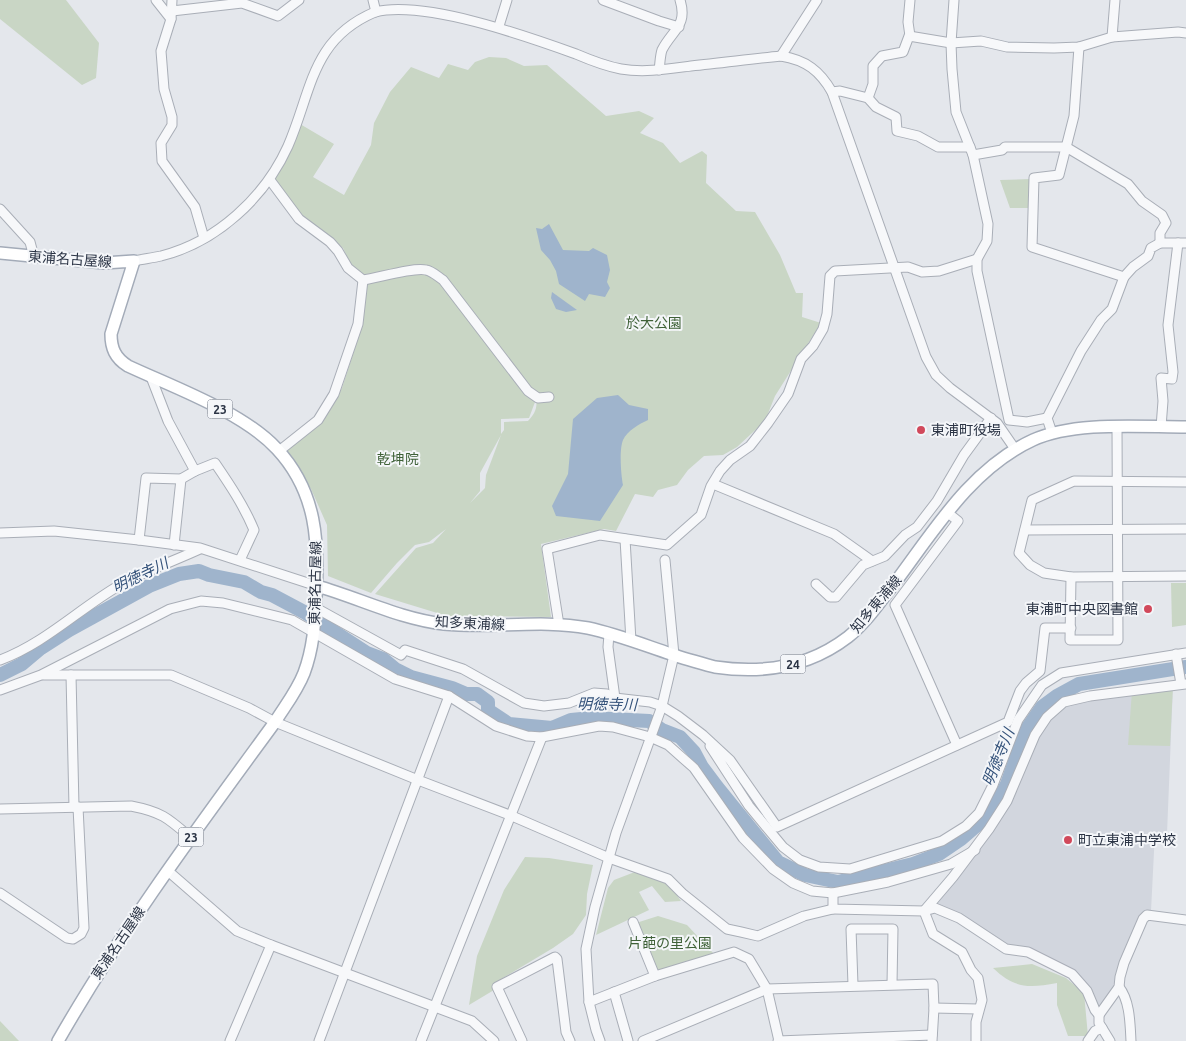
<svg xmlns="http://www.w3.org/2000/svg" width="1186" height="1041" font-family="Ubuntu,'Noto Sans JP',sans-serif">
  <style>
    .built { fill: #d2d6de }
    .green { fill: #c9d6c5; fill-rule: evenodd }
    .water { fill: #9fb4cc }
    .lines { fill: none; stroke-linecap: round; stroke-linejoin: round }
    .river { stroke: #9fb4cc; stroke-width: 14 }
    .minor-casing { stroke: #a9aeb7; stroke-width: 11 }
    .major-casing { stroke: #a3abb8; stroke-width: 14 }
    .minor { stroke: #f7f8fa; stroke-width: 9 }
    .major { stroke: #fff; stroke-width: 11 }
    .poi-dot { fill: #d1495b; stroke: #f4f6f9; stroke-width: 2 }
    .labels { text-anchor: middle; dominant-baseline: central; stroke-width: 4; stroke-linejoin: round; paint-order: stroke }
    .shield { fill: #f4f6f9; stroke: #676e7b; stroke-width: 1 }
    .shield-label { font-size: 12px; font-weight: bold; fill: #2b3445 }
    .street-label { font-size: 14px; fill: #2b3445; stroke: #f4f6f9 }
    .park-label { font-size: 14px; fill: #3f6138; stroke: #f4f6f9 }
    .poi-label { font-size: 14px; fill: #2b3445; stroke: #f4f6f9; text-anchor: start }
    .water-label { font-size: 15px; font-style: italic; fill: #34527a; stroke: #f4f6f9 }
  </style>
  <rect width="100%" height="100%" fill="#e4e7ec"/>
  <path class="built" d="M1173 685 1167 834 1155 832 1151 911H1144L1115 977 1116 978 1109 997 1103 1007H1097L1059 966 1006 949 935 908 933 901 989 829 1035 735 1064 702Z"/>
  <g class="green">
    <path d="M0 0H66L99 43 96 78 82 85 0 19Z"/>
    <path d="M489 57 506 58 524 66 547 65 606 116 639 111 654 118 640 133 663 143 680 163 702 151 707 155 706 183 736 211 755 212 780 255 796 293H803L802 317 821 323 775 396 765 421 737 447 723 455 704 456 688 470 677 485 658 490 653 497 635 494 616 531 604 529 541 544 551 617 447 616 375 594 416 548 433 543 446 529 429 542 415 545 397 563 371 593 328 576 327 525 311 489 279 451 325 418 342 388 363 323 367 283 417 272 427 274 438 281 535 402 529 418 501 419V434L504 430V422L528 421C534 415 538 408 536 399L428 267 364 278 352 267 343 248 301 214 273 179 300 124 334 144 313 177 344 195 371 145 374 123 390 92 411 67 439 78 448 64 468 70 475 62ZM501 435 486 475 485 488 470 503 480 491V473Z"/>
    <path d="M1031 179V208H1010L1000 180Z"/>
    <path d="M1171 583H1186V625L1172 627Z"/>
    <path d="M1173 685 1170 746 1128 745 1132 691Z"/>
    <path d="M525 857 549 858 593 865 587 894 586 915 573 934 553 948 493 984 494 990 469 1005 477 956 504 890Z"/>
    <path d="M640 870 668 883 681 901 665 902 652 886 639 892 649 910 596 935 608 888 614 880Z"/>
    <path d="M658 916 687 925 714 954 658 972 636 923Z"/>
    <path d="M1032 964 1066 978 1084 993 1088 1036H1068L1057 1005V983C1029 988 1015 989 993 968Z"/>
    <path d="M0 1021 19 1041H0Z"/>
  </g>
  <g class="water">
    <path d="M549 224 563 250 589 251 593 248 607 255 610 270 607 282 610 288 605 297 589 294 585 301 559 284 556 271 550 260 541 250 536 228 542 229Z"/>
    <path d="M552 292 577 310 566 312 556 309 551 298Z"/>
    <path d="M618 395 629 405 648 409V420C639 424 627 431 623 440 619 450 621 475 623 485L600 521 556 516 552 506 568 474 573 419 597 398Z"/>
  </g>
  <g class="lines">
    <path class="river" d="M0 675 22 664 41 648 69 630 149 586 179 574 199 571 209 575 244 582 261 592 272 595 304 612 367 653 383 659 395 669 411 677 452 688 466 694H477L488 702V710L509 724 552 728 571 720 592 718 649 721 662 730 680 737 694 752 702 767 717 787 778 862 805 875 838 882 913 864 939 854 961 839 983 820 998 801 1007 784 1026 730 1042 707 1057 696 1079 684 1186 667"/>
    <g class="minor-casing">
      <g id="minor">
        <path d="M156 0 171 19"/>
        <path d="M172 0 171 19 161 51 164 89 172 117V125L161 143 162 161 195 207 204 238"/>
        <path d="M373 0 376 12"/>
        <path d="M603 0 659 21 679 27"/>
        <path d="M954 0 951 43 952 69 956 112 973 155 988 224 987 241 977 259V271L1009 420 1027 422 1047 418"/>
        <path d="M172 11 242 3 278 16 299 0"/>
        <path d="M499 26 507 0"/>
        <path d="M910 36 908 22 910 0"/>
        <path d="M1112 37 1115 0"/>
        <path d="M1079 47 1074 116 1059 175 1034 178 1032 247 1124 277"/>
        <path d="M781 56 817 0"/>
        <path d="M659 70C660 64 660 56 662 50 672 30 688 26 680 0"/>
        <path d="M832 92 840 91 868 98 876 107 896 117 897 131 918 136 938 147H970"/>
        <path d="M868 98 873 84V66L882 56 903 52 909 36 951 43 981 41 1007 47 1054 48 1079 47 1112 37 1178 32 1186 33"/>
        <path d="M973 155 1002 150 1005 147H1066L1128 184 1142 201 1162 215 1166 223 1160 233V243"/>
        <path d="M270 180 299 219 330 242 338 251 348 268 363 280C378 278 413 267 426 270 432 271 437 276 443 280L528 391 538 398 549 397"/>
        <path d="M0 209 30 242 34 257"/>
        <path d="M134 261C143 259 152 258 161 256 217 242 265 197 288 146 312 91 311 39 375 12 425 0 526 36 576 54 590 60 605 66 621 69 644 73 668 69 691 66 721 63 751 59 781 56 806 60 820 71 832 92L926 357 936 375 950 388 997 423 1015 449"/>
        <path d="M151 377 168 421 195 471 215 463C230 485 244 506 254 530L240 560"/>
        <path d="M1161 427 1163 401 1161 378 1172 379 1173 372 1168 325 1178 243"/>
        <path d="M1052 433 1047 418 1081 351 1101 320 1112 309 1124 277 1133 267 1148 256 1151 248 1160 243H1186"/>
        <path d="M279 451 318 420 334 394 358 324 363 280"/>
        <path d="M1186 482 1074 481 1032 500 1019 553 1030 565 1044 573 1071 577 1186 576"/>
        <path d="M713 484 834 534 872 561"/>
        <path d="M948 513 958 521 895 605 957 745"/>
        <path d="M1025 530 1186 529"/>
        <path d="M0 533 54 531 139 540 200 548 317 586"/>
        <path d="M625 539 631 641"/>
        <path d="M139 540 146 478 181 479 195 471"/>
        <path d="M174 545 181 479"/>
        <path d="M1071 577 1070 640H1118L1117 427"/>
        <path d="M816 584 830 597H836L863 565 885 556 905 535 917 527 937 501 964 455 991 418"/>
        <path d="M316 608 401 655 405 650 463 669 524 703 544 706 569 703 594 693 607 694 615 698"/>
        <path d="M559 625 547 549 600 535 667 545 701 515 711 486 720 471 730 460 750 446 768 423 788 394 801 359 813 346 823 329 827 314 830 276 835 271 908 267 922 272 939 271 977 259"/>
        <path d="M609 634 608 647 615 698 650 702 662 706 678 716 703 735 730 760 777 827 1008 722 1020 691 1026 683 1040 671 1045 628H1071"/>
        <path d="M1176 654 1181 684"/>
        <path d="M0 660C44 644 80 608 120 585 145 571 174 561 200 549"/>
        <path d="M44 675H171L249 708 275 722 418 780 512 816 609 858 668 879 682 893 727 929 741 932 758 936 804 916 833 909"/>
        <path d="M71 675 74 807"/>
        <path d="M0 690 41 675 170 609 201 601 223 603 292 620 395 679 449 696 496 726 527 736 542 737 599 726 613 727 650 737 668 745 694 768 743 838 773 869 793 883 812 891 833 893 888 882 951 864 975 850"/>
        <path d="M710 746 749 806 783 847 800 860 819 867 850 869 942 841 966 826 979 813 993 785 1018 720 1042 685 1061 673 1186 653"/>
        <path d="M0 809 131 806C162 812 168 818 191 838"/>
        <path d="M168 871 237 931 271 945 472 1021 494 1041"/>
        <path d="M0 893 67 938 73 939 81 934 84 928 78 807"/>
        <path d="M833 893V909L924 911 935 908 959 918 1006 949 1028 952 1072 974 1087 991 1095 1010 1099 1015V1023L1110 1041"/>
        <path d="M924 911 953 877 989 829 1007 801 1035 735 1047 717 1064 702 1090 696 1186 684"/>
        <path d="M924 911 933 934 962 952 971 970 978 978 982 1000 976 1022V1041"/>
        <path d="M633 922 655 976"/>
        <path d="M853 985 851 929H893L892 984"/>
        <path d="M1119 987C1130 1001 1130 1023 1131 1041"/>
        <path d="M614 992 628 1041"/>
        <path d="M589 1002 655 976 734 952 749 959 767 989 779 1041"/>
        <path d="M934 1008 978 1009"/>
        <path d="M1099 1015 1119 987 1120 977 1124 963 1143 919 1147 915 1186 920"/>
        <path d="M230 1041 271 945"/>
        <path d="M319 1041 449 696"/>
        <path d="M421 1041 542 737"/>
        <path d="M522 1041 497 987 555 957 557 959 566 1032 570 1041"/>
        <path d="M600 1041 596 1030 589 1002 586 949 595 907 616 833 662 706 674 655 665 560"/>
        <path d="M643 1041 767 989 933 984 934 1008 932 1041"/>
        <path d="M778 1041 932 1035"/>
        <path d="M1088 1041 1095 1031 1102 1028"/>
      </g>
    </g>
    <g class="major-casing">
      <g id="major">
        <path d="M0 253 104 263 134 261 111 334C111 348 115 358 128 366 173 387 243 412 277 449 317 492 319 542 316 598 315 624 313 649 304 673 297 691 285 706 275 722 199 826 122 929 58 1041"/>
        <path d="M317 586C359 598 400 619 444 624 492 629 541 619 588 628 616 634 644 645 671 654 685 659 700 663 715 667 762 674 809 667 848 637 867 622 882 599 897 580 935 529 972 468 1033 440 1075 421 1140 427 1186 427"/>
      </g>
    </g>
    <use href="#minor" class="minor"/>
    <use href="#major" class="major"/>
  </g>
  <g class="poi-dot">
    <circle cx="921" cy="430" r="5"/>
    <circle cx="1148" cy="609" r="5"/>
    <circle cx="1068" cy="840" r="5"/>
  </g>
  <g class="labels">
    <g class="shield">
      <rect x="207.5" y="399.5" width="25" height="19" rx="4"/>
      <rect x="780.5" y="654.5" width="25" height="19" rx="4"/>
      <rect x="178.5" y="827.5" width="25" height="19" rx="4"/>
    </g>
    <g class="shield-label">
      <text x="220" y="409">23</text>
      <text x="793" y="664">24</text>
      <text x="191" y="837">23</text>
    </g>
    <g class="street-label">
      <text transform="translate(70 259) rotate(4)">東浦名古屋線</text>
      <text transform="translate(315 583) rotate(-89)">東浦名古屋線</text>
      <text transform="translate(876 604) rotate(-50)">知多東浦線</text>
      <text transform="translate(470 623) rotate(3)">知多東浦線</text>
      <text transform="translate(118 943) rotate(-56)">東浦名古屋線</text>
    </g>
    <g class="park-label">
      <text x="654" y="323">於大公園</text>
      <text x="398" y="459">乾坤院</text>
      <text x="670" y="943">片葩の里公園</text>
    </g>
    <g class="poi-label">
      <text x="931" y="430">東浦町役場</text>
      <text x="1138" y="609" text-anchor="end">東浦町中央図書館</text>
      <text x="1078" y="840">町立東浦中学校</text>
    </g>
    <g class="water-label">
      <text transform="translate(140 575) rotate(-26)">明徳寺川</text>
      <text transform="translate(607 704) rotate(1)">明徳寺川</text>
      <text transform="translate(998 757) rotate(-68)">明徳寺川</text>
    </g>
  </g>
</svg>
